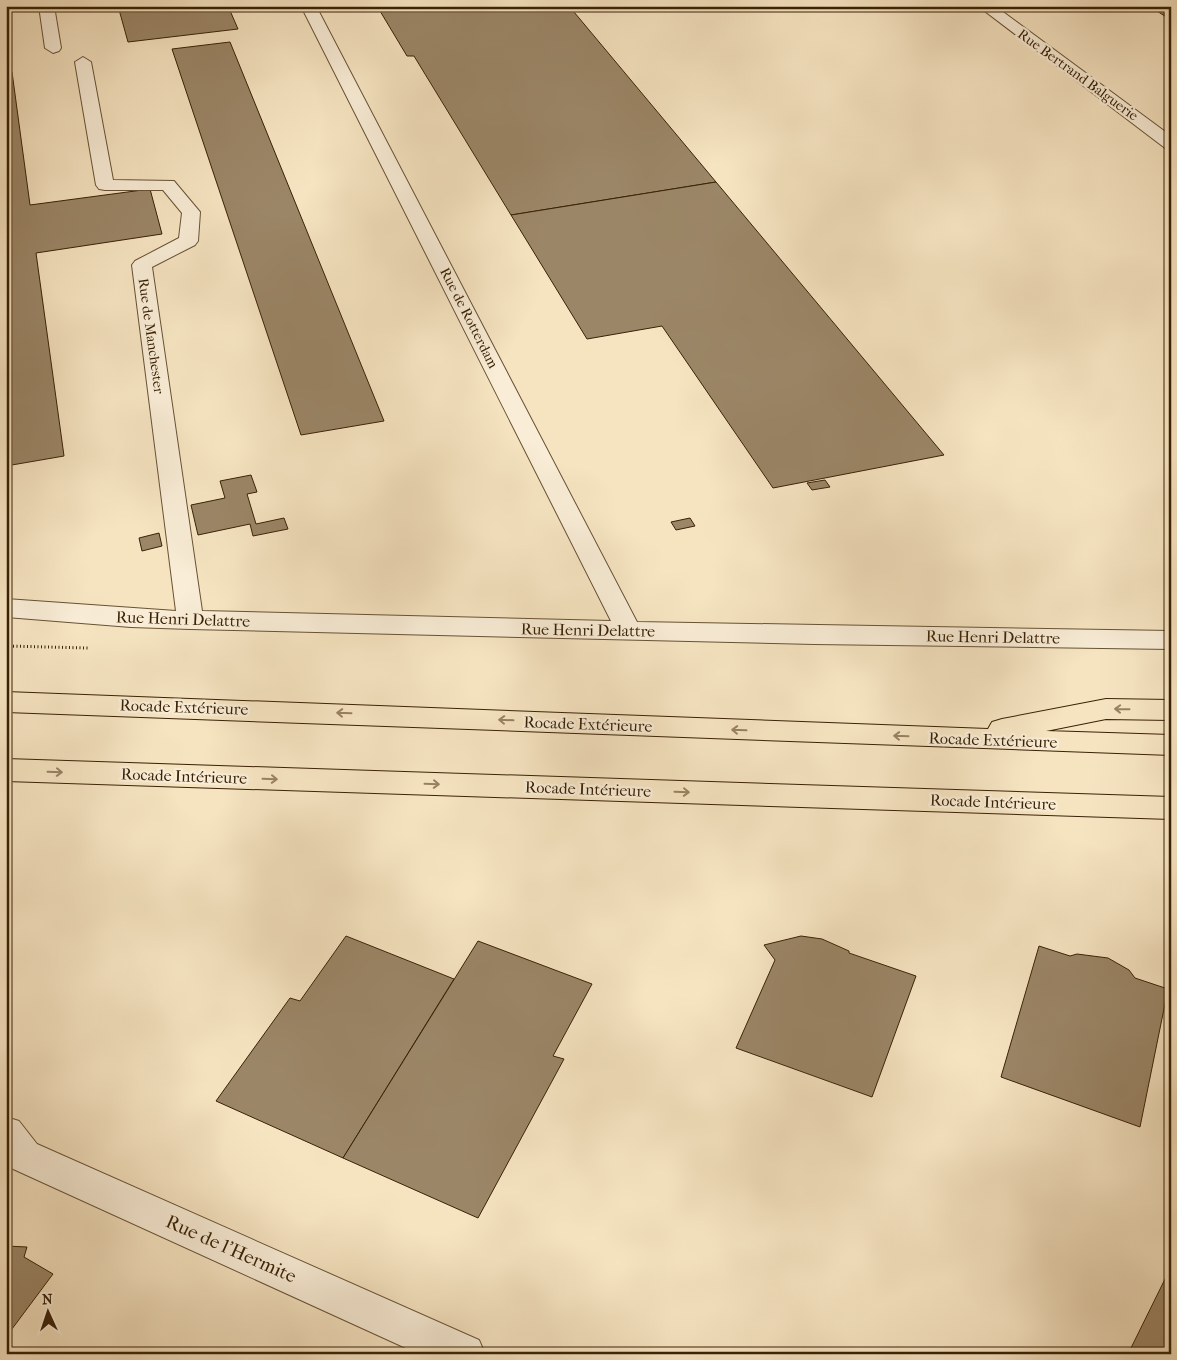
<svg xmlns="http://www.w3.org/2000/svg" width="1177" height="1360" font-family="'IM FELL French Canon',serif">
  <style>
    .building { fill: #9b8667; stroke: #392105 }
    .lines { fill: none; stroke-linecap: round; stroke-linejoin: round }
    .minor-casing { stroke: #685234; stroke-width: 2 }
    .highway-casing { stroke: #392105; stroke-width: 2 }
    .path { stroke: #392105; stroke-width: 3; stroke-dasharray: 1 2.5; stroke-linecap: butt }
    .minor { fill: #f9edd7; fill-rule: evenodd }
    .highway { fill: #f6e4c1; fill-rule: evenodd }
    .oneway { stroke: #988263 }
    .labels { text-anchor: middle; dominant-baseline: central; stroke-width: 4.5; stroke-linejoin: round; paint-order: stroke }
    .far-street-label { font-size: 14px; fill: #392105; stroke: #f9edd7 }
    .street-label { font-size: 16px; fill: #392105; stroke: #f9edd7 }
    .near-street-label { font-size: 19px; fill: #392105; stroke: #f9edd7 }
  </style>
  <rect width="100%" height="100%" fill="#f6e4c1"/>
  <filter id="stains"><feTurbulence type="fractalNoise" baseFrequency=".004" numOctaves="4"/><feColorMatrix values="0 0 0 0 .2 0 0 0 0 .09 0 0 0 0 .02 0 0 0 .5 -.17"/></filter>
  <radialGradient id="worn" r=".72"><stop offset=".6" stop-color="#630" stop-opacity="0"/><stop offset="1" stop-color="#630" stop-opacity=".3"/></radialGradient>
  <g class="building">
    <path d="M118 6H228L238 29 128 42Z"/>
    <path d="M377 6H569L716 182 511 215 414 56H407Z"/>
    <path d="M1149 6H1171V20Z"/>
    <path d="M230 42 384 421 301 435 172 49Z"/>
    <path d="M6 72H12L30 205 150 189 162 234 36 253 64 456 6 466Z"/>
    <path d="M716 182 944 455 773 488 662 326 587 339 511 215Z"/>
    <path d="M251 475 257 492 247 494 256 524 284 518 288 529 253 536 250 524 198 535 191 505 225 498 220 481Z"/>
    <path d="M825 480 830 487 812 490 807 483Z"/>
    <path d="M690 518 695 526 676 530 671 522Z"/>
    <path d="M159 533 162 546 142 551 139 538Z"/>
    <path d="M346 936 454 979 343 1158 216 1101 290 998 300 1001Z"/>
    <path d="M801 936 822 939 849 951V953L916 976 872 1097 736 1048 775 960 764 945Z"/>
    <path d="M478 941 592 984 553 1056 564 1059 478 1218 343 1158Z"/>
    <path d="M1039 946 1070 956 1077 954 1108 958 1129 970 1135 978 1168 989 1140 1127 1001 1077Z"/>
    <path d="M6 1246 27 1247 24 1257 53 1274 6 1337Z"/>
    <path d="M1167 1275 1171 1277V1354H1128Z"/>
  </g>
  <g class="lines">
    <g class="minor-casing">
      <g id="minor">
        <path d="M39 6H54L61 48 59 51 53 53 45 48Z"/>
        <path d="M301 6H316L637 622 1171 631V649L814 644 190 629 131 627 6 617V599L176 611 132 265 135 261 179 238 182 213 163 190H105L99 189 96 185 75 62 83 57 91 62 113 180 174 181 200 212 198 241 195 245 152 267 202 611 611 621Z"/>
        <path d="M978 6H995L1171 136V149L1165 148Z"/>
        <path d="M6 1117 19 1121 37 1144 479 1340 485 1354H419L11 1168 6 1161Z"/>
      </g>
    </g>
    <g class="highway-casing">
      <g id="highway">
        <path d="M6 692 988 729 992 722 1002 719 1106 699 1171 700V720L1106 719 1046 731 1171 735V755L6 712Z"/>
        <path d="M6 759 1171 797V819L6 781Z"/>
      </g>
    </g>
    <path class="path" d="M6 646 88 648"/>
    <use href="#minor" class="minor"/>
    <use href="#highway" class="highway"/>
  </g>
  <defs><path id="oneway-shaft" d="M-6 0H5M1.5-3L5.5 0L1.5 3" fill="none" stroke-width="1.6" stroke-linecap="round" stroke-linejoin="round" transform="scale(1.25)"/></defs>
  <g class="oneway">
    <use href="#oneway-shaft" transform="translate(1122 709) rotate(-179)"/>
    <use href="#oneway-shaft" transform="translate(344 713) rotate(-178)"/>
    <use href="#oneway-shaft" transform="translate(506 720) rotate(-178)"/>
    <use href="#oneway-shaft" transform="translate(739 730) rotate(-178)"/>
    <use href="#oneway-shaft" transform="translate(901 736) rotate(-178)"/>
    <use href="#oneway-shaft" transform="translate(55 772) rotate(2)"/>
    <use href="#oneway-shaft" transform="translate(270 779) rotate(2)"/>
    <use href="#oneway-shaft" transform="translate(432 784) rotate(2)"/>
    <use href="#oneway-shaft" transform="translate(682 792) rotate(2)"/>
  </g>
  <g class="labels">
    <g class="far-street-label">
      <text transform="translate(1078 75) rotate(36)">Rue Bertrand Balguerie</text>
      <text transform="translate(469 318) rotate(63)">Rue de Rotterdam</text>
      <text transform="translate(151 336) rotate(82)">Rue de Manchester</text>
    </g>
    <g class="street-label">
      <text transform="translate(183 619) rotate(2)">Rue Henri Delattre</text>
      <text transform="translate(588 630) rotate(1)">Rue Henri Delattre</text>
      <text transform="translate(993 637) rotate(1)">Rue Henri Delattre</text>
      <text transform="translate(184 707) rotate(2)">Rocade Extérieure</text>
      <text transform="translate(588 724) rotate(2)">Rocade Extérieure</text>
      <text transform="translate(993 740) rotate(2)">Rocade Extérieure</text>
      <text transform="translate(184 776) rotate(2)">Rocade Intérieure</text>
      <text transform="translate(588 789) rotate(2)">Rocade Intérieure</text>
      <text transform="translate(993 802) rotate(2)">Rocade Intérieure</text>
    </g>
    <g class="near-street-label">
      <text transform="translate(231 1249) rotate(24)">Rue de l'Hermite</text>
    </g>
  </g>
  <rect width="1177" height="1360" fill="none" stroke="#f6e4c1" stroke-width="25"/>
  <rect x="8" y="8" width="1162" height="1345" fill="none" stroke="#392105" stroke-width="2.5"/>
  <rect x="12" y="12" width="1152" height="1335" fill="none" stroke="#392105"/>
  <g transform="translate(48 1312) rotate(357)" stroke="#f9edd7" stroke-width="4" paint-order="stroke">
  <path d="M0-4L9 19L0 12L-9 19Z" fill="#392105"/>
  <text y="-8" font-size="14" font-weight="bold" text-anchor="middle" fill="#392105">N</text>
  </g>
  <rect width="100%" height="100%" filter="url(#stains)"/>
  <rect width="100%" height="100%" fill="url(#worn)"/>
</svg>
